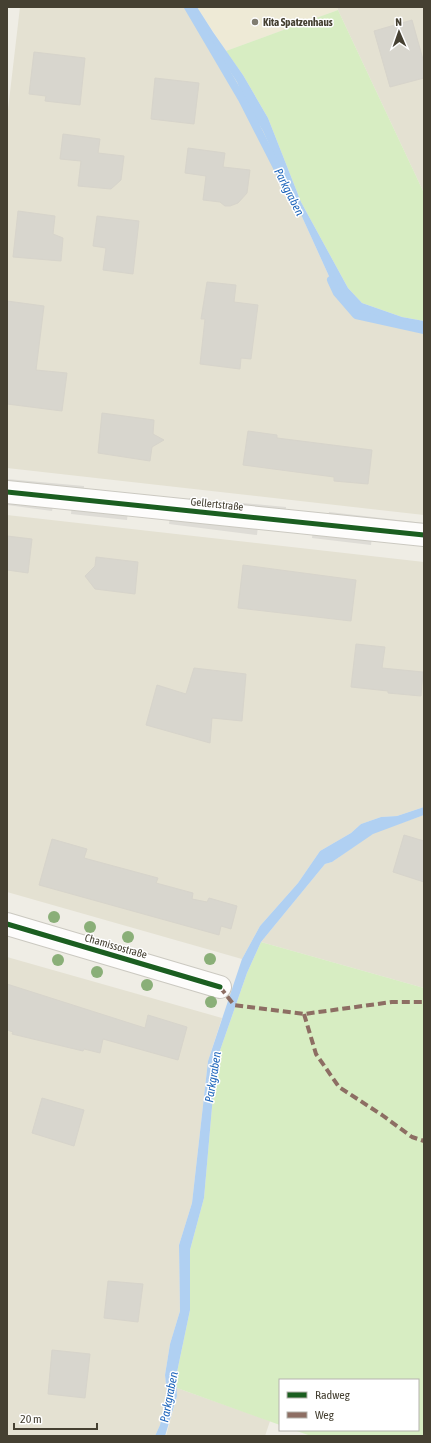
<svg xmlns="http://www.w3.org/2000/svg" width="431" height="1443" font-family="'Asap Condensed',sans-serif">
  <style>
    .residential { fill: #e4e1d2 }
    .education { fill: #eeead6 }
    .green { fill: #d7edc2 }
    .parking { fill: #dedcd6 }
    .water { fill: #b0d0f2 }
    .lines { fill: none; stroke-linecap: round; stroke-linejoin: round }
    .stream { stroke: #b0d0f2; stroke-width: 8 }
    .building { fill: #d8d6ce; stroke: #d7d4cb }
    .minor-casing { stroke: #cbc9c1; stroke-width: 24 }
    .minor { stroke: #fdfcfb; stroke-width: 22 }
    .quiet { stroke: #8d6e63; stroke-width: 4; stroke-dasharray: 8 4; stroke-linecap: butt }
    .cycleway-casing { stroke: #fff; stroke-width: 8 }
    .cycleway { stroke: #1b5e20; stroke-width: 5 }
    .tree { fill: #8aaf78 }
    .poi-dot { fill: #807d71; stroke: #fff; stroke-width: 1.5 }
    .labels { text-anchor: middle; dominant-baseline: central; stroke-width: 3; stroke-linejoin: round; paint-order: stroke }
    .poi-label { font-size: 11px; font-weight: bold; fill: #454032; stroke: #fff; text-anchor: start }
    .street-label { font-size: 11px; fill: #454032; stroke: #fff }
    .water-label { font-size: 12px; font-style: italic; fill: #2067bc; stroke: #fff }
  </style>
  <rect width="100%" height="100%" fill="#efede5"/>
  <g class="residential">
    <path d="M20 7H187L237 82 246 104 263 131 333 285 350 308 360 316 424 329V515L7 468V118Z"/>
    <path d="M337 7H424V193L338 10Z"/>
    <path d="M7 515 424 562V807L397 816 381 817 361 824 351 833 320 851 298 883 260 926 242 959 7 892Z"/>
    <path d="M424 815V988L261 942 325 864 332 862 373 833Z"/>
    <path d="M7 957 222 1018 208 1061 192 1203 179 1245 180 1311 170 1344 165 1375 167 1394 160 1425 155 1436H7Z"/>
    <path d="M177 1388 270 1421 265 1436H166L177 1396Z"/>
  </g>
  <path class="education" d="M197 7H337L338 10 226 51Z"/>
  <g class="green">
    <path d="M338 10 424 193V321L402 317 362 303 348 288 301 202 268 118 243 75 226 51Z"/>
    <path d="M261 942 424 988V1436H311L294 1430H418V1380H280V1425L177 1388 176 1377 190 1310V1250L204 1198 216 1062 247 973Z"/>
  </g>
  <g class="parking">
    <path d="M7 479 84 486V494L7 488Z"/>
    <path d="M7 497 54 503 52 511 7 505Z"/>
    <path d="M189 498 286 507 285 516 188 506Z"/>
    <path d="M72 505 128 511 127 520 71 514Z"/>
    <path d="M329 512 424 523V532L328 520Z"/>
    <path d="M170 516 258 526 257 535 169 524Z"/>
    <path d="M313 529 372 536 371 545 312 538Z"/>
  </g>
  <g class="water">
    <path d="M187 7H197L213 32 243 75 268 118 301 202 348 288 362 303 402 317 424 321V329L360 316 350 308 333 285 263 131 246 104 237 82Z"/>
    <path d="M424 807V815L373 834 332 862 325 864 261 942 247 973 216 1062 204 1198 190 1250V1310L176 1377 177 1396 165 1436H155L160 1425 167 1394 165 1375 170 1344 180 1311 179 1245 192 1203 208 1061 242 959 260 926 298 883 320 851 351 833 361 824 381 817 397 816Z"/>
  </g>
  <g class="lines">
    <g class="stream">
      <path d="M188 7 242 99 293 199"/>
      <path d="M331 280 337 293 356 315 424 330"/>
    </g>
  </g>
  <g class="building">
    <path d="M412 20 424 63V78L390 87 374 31Z"/>
    <path d="M34 52 85 58 80 105 45 101 46 96 29 94Z"/>
    <path d="M155 78 199 83 194 124 151 119Z"/>
    <path d="M63 134 100 139 98 153 124 156 121 180 111 189 78 186 81 161 60 159Z"/>
    <path d="M188 148 225 153 223 167 250 170 247 193 238 203 230 206H225L220 202 203 200 206 176 185 173Z"/>
    <path d="M18 211 55 216 53 234 63 238 61 261 13 257Z"/>
    <path d="M97 216 139 221 133 274 103 270 106 248 93 246Z"/>
    <path d="M207 282 236 285 234 302 258 305 251 359 241 358 240 369 200 364 205 319H201Z"/>
    <path d="M7 301 44 306 36 370 67 373 62 411 7 404Z"/>
    <path d="M102 413 154 420 153 434 164 440 152 447 150 461 98 453Z"/>
    <path d="M248 431 277 435V438L372 450 368 484 334 481V477L243 465Z"/>
    <path d="M7 536 32 539 28 573 7 570Z"/>
    <path d="M96 557 138 562 135 594 95 589 85 576 95 566Z"/>
    <path d="M243 565 356 580 351 621 238 608Z"/>
    <path d="M356 644 385 647 382 668 423 672 421 696 388 693V691L351 687Z"/>
    <path d="M194 668 246 674 242 721 212 718 210 743 146 725 157 685 186 694Z"/>
    <path d="M404 835 424 841V882L393 872Z"/>
    <path d="M52 839 87 849 84 858 158 878 156 883 193 893 192 899 207 902 209 898 237 906 231 929 221 926 219 935 39 885Z"/>
    <path d="M7 984 145 1028 148 1015 187 1027 178 1060 103 1039 100 1053 84 1049 83 1051 12 1034 13 1032 7 1030Z"/>
    <path d="M42 1098 84 1110 74 1146 32 1133Z"/>
    <path d="M108 1281 143 1284 138 1322 104 1318Z"/>
    <path d="M52 1350 90 1354 85 1398 48 1394Z"/>
  </g>
  <g class="lines">
    <g class="minor-casing">
      <g id="minor">
        <path d="M7 492 424 535"/>
        <path d="M7 924 220 987"/>
      </g>
    </g>
    <use href="#minor" class="minor"/>
    <g class="quiet">
      <path d="M220 987 234 1005 304 1014 392 1002H424"/>
      <path d="M304 1014 316 1054 339 1087 382 1115 412 1137 424 1141"/>
    </g>
    <g class="cycleway-casing">
      <g id="cycleway">
        <path d="M7 492 424 535"/>
        <path d="M7 924 220 987"/>
      </g>
    </g>
    <use href="#cycleway" class="cycleway"/>
  </g>
  <g class="tree">
    <circle cx="54" cy="917" r="6"/>
    <circle cx="90" cy="927" r="6"/>
    <circle cx="128" cy="937" r="6"/>
    <circle cx="210" cy="959" r="6"/>
    <circle cx="58" cy="960" r="6"/>
    <circle cx="97" cy="972" r="6"/>
    <circle cx="147" cy="985" r="6"/>
    <circle cx="211" cy="1002" r="6"/>
  </g>
  <circle class="poi-dot" cx="255" cy="22" r="4"/>
  <g class="labels">
    <g class="poi-label">
      <text x="263" y="22">Kita Spatzenhaus</text>
    </g>
    <g class="street-label">
      <text transform="translate(217 504) rotate(6)">Gellertstraße</text>
      <text transform="translate(116 946) rotate(16)">Chamissostraße</text>
    </g>
    <g class="water-label">
      <text transform="translate(289 192) rotate(63)">Parkgraben</text>
      <text transform="translate(213 1077) rotate(-81)">Parkgraben</text>
      <text transform="translate(169 1397) rotate(-79)">Parkgraben</text>
    </g>
  </g>
  <rect width="431" height="1443" fill="none" stroke="#454032" stroke-width="16"/>
  <rect x="279" y="1379" width="140" height="52" fill="#ffffff" stroke="#b5b3ad"/>
  <rect x="287" y="1392" width="20" height="6" fill="#1b5e20" stroke="#b5b3ad"/>
  <text x="315" y="1399" font-size="12" fill="#454032">Radweg</text>
  <rect x="287" y="1412" width="20" height="6" fill="#8d6e63" stroke="#b5b3ad"/>
  <text x="315" y="1419" font-size="12" fill="#454032">Weg</text>
  <g transform="translate(399 32) rotate(358)" stroke="#ffffff" stroke-width="3" paint-order="stroke">
  <path d="M0-3L7 15L0 10L-7 15Z" fill="#454032"/>
  <text y="-6" font-size="11" font-weight="bold" text-anchor="middle" fill="#454032">N</text>
  </g>
  <path d="M14 1423v6h83v-6" fill="none" stroke="#454032" stroke-width="2"/>
  <text x="20" y="1423" font-size="12" fill="#454032" stroke="#ffffff" stroke-width="3" paint-order="stroke">20 m</text>
</svg>
